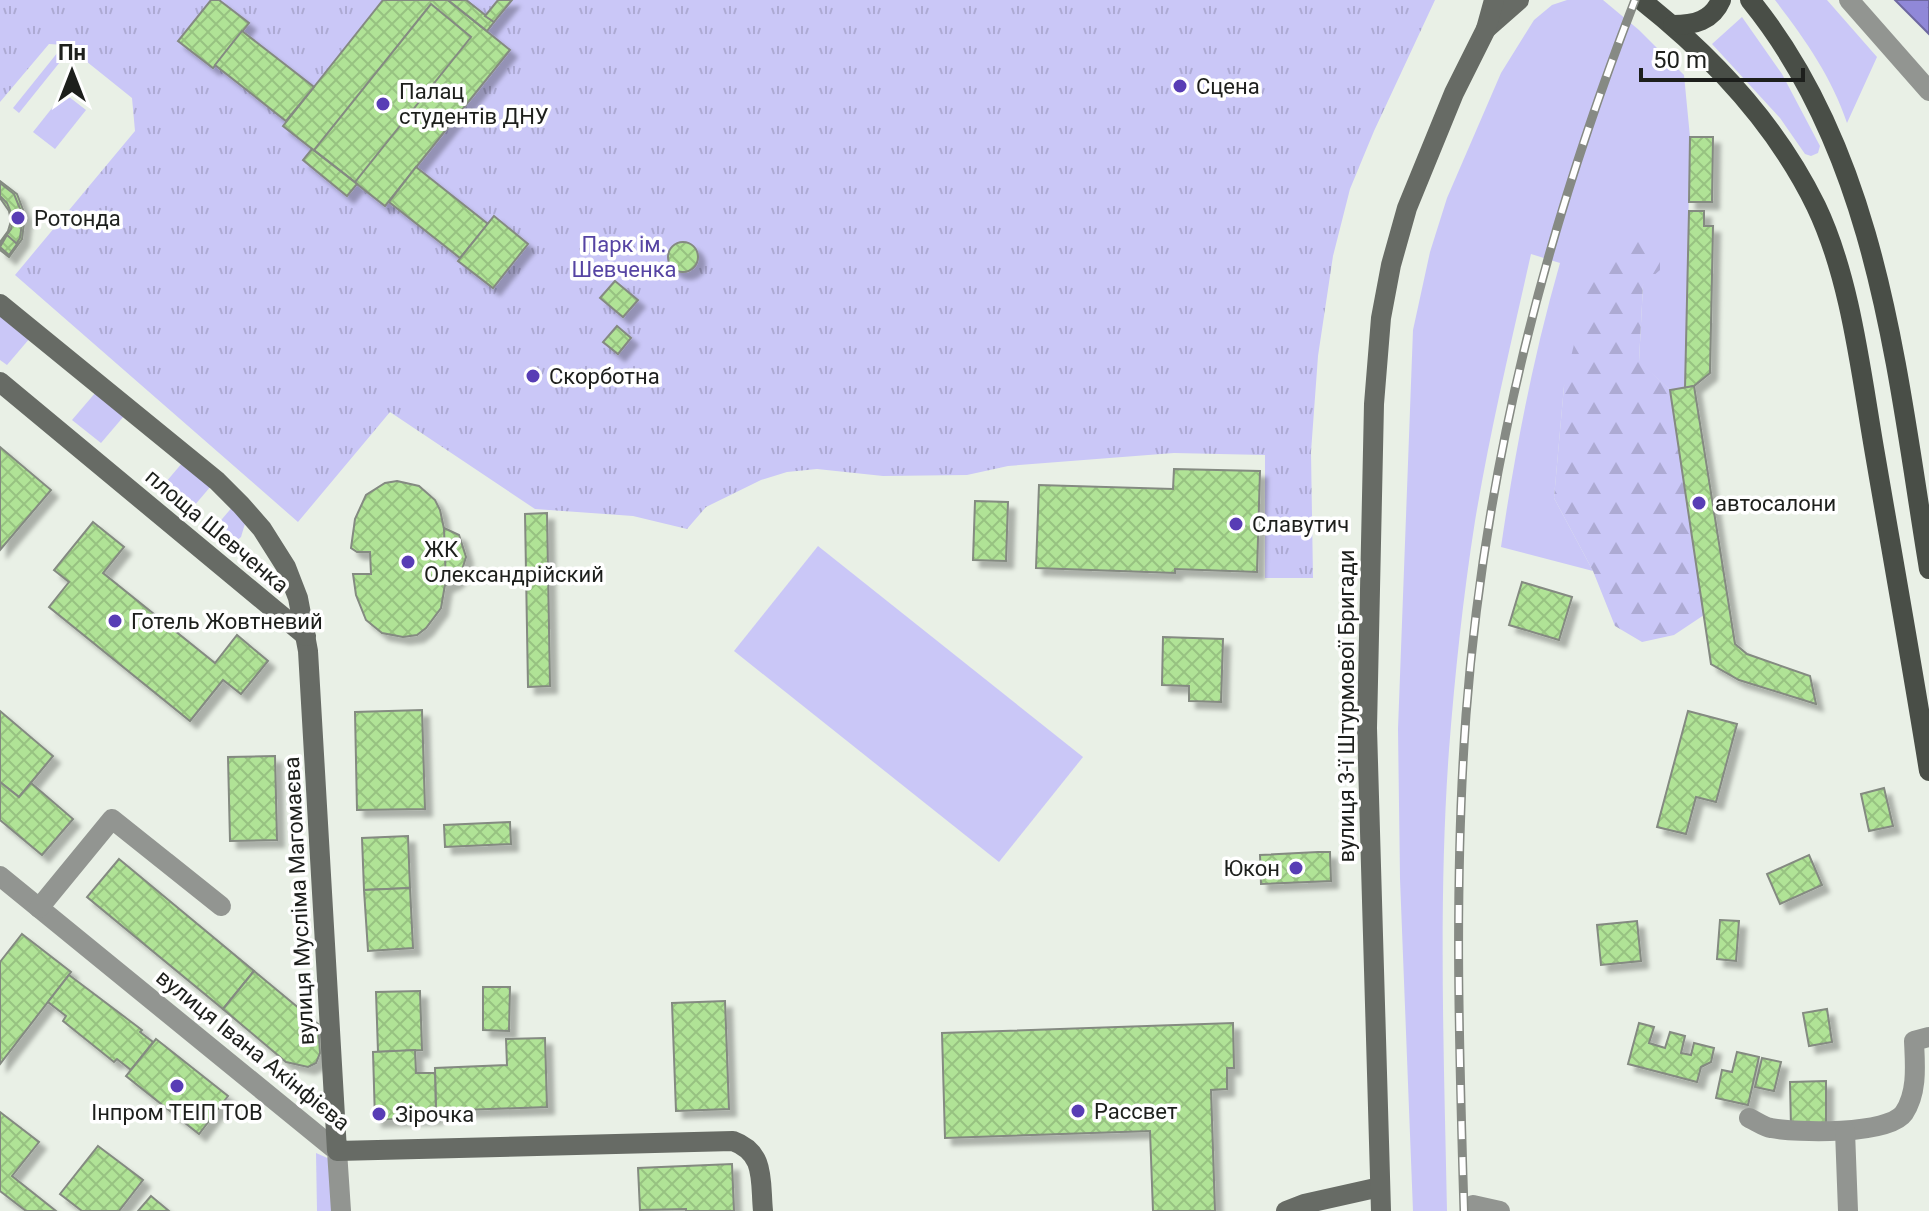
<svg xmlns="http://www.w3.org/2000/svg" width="1929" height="1211" font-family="Roboto,sans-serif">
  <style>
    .grass { fill: #cac7f7 }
    .forest { fill: url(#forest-firs) }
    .park { fill: url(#park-tufts) }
    .water { fill: url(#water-ripples); stroke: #6e68a0; stroke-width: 2 }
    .building { fill: url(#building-cross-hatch); stroke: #848a81; stroke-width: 2; filter: url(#shadow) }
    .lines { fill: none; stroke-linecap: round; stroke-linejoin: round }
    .street { stroke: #929591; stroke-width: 20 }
    .secondary { stroke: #676b65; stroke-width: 20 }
    .primary { stroke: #494e47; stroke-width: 20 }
    .rail-casing { stroke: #868a84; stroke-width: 9 }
    .rail { stroke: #fff; stroke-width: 6; stroke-dasharray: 18; stroke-linecap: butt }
    .poi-dot { fill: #583db5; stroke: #fff; stroke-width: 3 }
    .labels { text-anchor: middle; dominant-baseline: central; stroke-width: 7; stroke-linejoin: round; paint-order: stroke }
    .poi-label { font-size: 22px; fill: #1d1f1c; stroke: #fff; text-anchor: start }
    .park-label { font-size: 22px; fill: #5644a3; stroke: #fff }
    .street-label { font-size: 22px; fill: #1d1f1c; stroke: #fff }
  </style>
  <defs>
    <pattern id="forest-firs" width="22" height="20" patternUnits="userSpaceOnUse" patternTransform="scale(2)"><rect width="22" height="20" fill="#cac7f7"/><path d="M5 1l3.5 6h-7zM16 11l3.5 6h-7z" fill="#adaad3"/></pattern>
    <pattern id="park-tufts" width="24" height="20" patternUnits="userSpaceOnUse" patternTransform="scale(2)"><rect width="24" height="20" fill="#cac7f7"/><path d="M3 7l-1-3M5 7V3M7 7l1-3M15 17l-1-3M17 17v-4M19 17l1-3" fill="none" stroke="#adaad3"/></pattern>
    <pattern id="water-ripples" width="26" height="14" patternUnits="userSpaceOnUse" patternTransform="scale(2)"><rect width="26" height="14" fill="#9088d8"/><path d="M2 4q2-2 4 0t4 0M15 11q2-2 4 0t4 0" fill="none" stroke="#756fae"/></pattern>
    <pattern id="building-cross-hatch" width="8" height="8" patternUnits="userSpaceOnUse" patternTransform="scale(2)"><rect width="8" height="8" fill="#b0e396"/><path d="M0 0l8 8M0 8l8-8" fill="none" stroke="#97c281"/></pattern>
    <filter id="shadow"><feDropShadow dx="7" dy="7" stdDeviation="2" flood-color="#0004"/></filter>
  </defs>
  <rect width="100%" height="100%" fill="#e9f0e6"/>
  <g class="grass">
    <path d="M1567 0H1603L1639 30 1684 75 1690 137 1685 388 1670 390 1639 362 1643 285 1660 240 1564 386 1554 498 1593 571 1501 547C1515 451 1533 357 1560 263L1531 254C1511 343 1490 431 1475 521 1463 597 1455 674 1449 750 1438 901 1444 1060 1447 1211H1413L1400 879 1398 729 1413 330 1430 252 1447 198 1501 73 1534 20 1552 5Z"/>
    <path d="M1775 0H1827L1877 57 1847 123C1832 77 1804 38 1775 0Z"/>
    <path d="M1742 17 1782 74 1820 146 1818 153 1811 156 1805 154 1780 118 1712 44Z"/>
    <path d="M58 52H63L64 57 19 113 13 108Z"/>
    <path d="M64 93 86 110 55 149 33 132Z"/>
    <path d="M0 316 30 338 7 365 0 360Z"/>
    <path d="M96 392 124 416 101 443 72 420Z"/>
    <path d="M183 462 211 486 188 513 160 489Z"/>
    <path d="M234 505 247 517 241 537 231 545 211 532Z"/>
    <path d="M818 546 1083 757 999 862 734 651Z"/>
    <path d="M316 1153 332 1160 333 1211H317Z"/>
  </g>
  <path class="forest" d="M1642 231 1660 240V270L1643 285 1639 361 1670 390 1704 615 1674 635 1642 642 1615 626 1593 571 1554 498 1564 386 1588 286 1611 242Z"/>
  <path class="park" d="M0 0H1435L1374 131 1350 189 1333 256 1318 356 1311 452 1313 578H1265V455L1174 453 1008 466 967 475 883 476 817 469 787 472 761 480 706 507 687 529 633 516 535 509 390 412 298 522 15 275 135 131 132 98 66 45 49 44 0 102Z"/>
  <path class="water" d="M1895 0H1929V34Z"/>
  <g class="building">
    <path d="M211 0H219L249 23 213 68 178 41Z"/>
    <path d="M383 0H448L510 50 385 206 283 126Z"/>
    <path d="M448 0H466L489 19 482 27Z"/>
    <path d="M448 0H466L494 22 487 31Z"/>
    <path d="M498 0H512L494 22 485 16Z"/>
    <path d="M431 4 471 37 355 182 314 150Z"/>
    <path d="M242 31 314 87 286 121 215 65Z"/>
    <path d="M1690 137H1713L1712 202H1689Z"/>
    <path d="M312 149 357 184 347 196 303 160Z"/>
    <path d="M416 167 488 224 460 258 389 202Z"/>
    <path d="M0 181 17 194 25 215 22 239 9 257 0 250V242L8 231 11 221 9 211 0 198Z"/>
    <path d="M0 183 14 194 23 216 20 238 9 255 0 247V244L11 229 13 217 7 203 0 196Z"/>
    <path d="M1689 211H1704V226H1713L1710 373 1694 386 1685 388Z"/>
    <path d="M494 216 528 244 493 288 458 261Z"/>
    <path d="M7 235 17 244 9 255 0 247Z"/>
    <circle cx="683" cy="257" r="15"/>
    <path d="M615 281 638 300 623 317 600 298Z"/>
    <path d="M617 326 631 338 618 354 603 342Z"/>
    <path d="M1694 386 1735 644 1747 654 1810 676 1816 704 1739 680 1711 664 1670 390Z"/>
    <path d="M0 447 51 490 0 550Z"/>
    <path d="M1174 469 1260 471 1257 572 1175 569V573L1036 568 1039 485 1173 489Z"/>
    <path d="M397 481 419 486 435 500 440 510 446 538 447 573 441 608 426 628 417 635 403 637 382 633 366 620 356 595 353 574H371L370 552H357L351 548 355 519 366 495 385 483Z"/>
    <path d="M975 501 1008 502 1006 561 973 560Z"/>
    <path d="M547 513 550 686 528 687 525 514Z"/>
    <path d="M93 522 124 547 103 573 215 663 237 635 268 661 241 694 223 680 190 721 49 607 69 582 54 570Z"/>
    <path d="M444 528 459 535 466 557 461 573 455 581 446 585Z"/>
    <path d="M1522 582 1572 597 1559 640 1509 625Z"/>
    <path d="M1163 637 1223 639 1221 702 1189 701V686L1162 685Z"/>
    <path d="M422 710 425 809 357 810 355 712Z"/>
    <path d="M0 711 53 756 19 797 0 782Z"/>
    <path d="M1688 711 1737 724 1716 802 1696 797 1686 834 1657 827Z"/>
    <path d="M275 756 277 840 230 841 228 757Z"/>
    <path d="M0 782 19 797 31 783 73 819 42 855 0 820Z"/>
    <path d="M1884 788 1893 826 1869 831 1861 794Z"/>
    <path d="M510 822 511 844 445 847 444 825Z"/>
    <path d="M408 836 410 888 364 890 362 838Z"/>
    <path d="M1318 852H1330L1331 881 1261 884 1260 855Z"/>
    <path d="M1809 855 1822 885 1780 904 1767 874Z"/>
    <path d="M119 859 254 971 223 1009 87 897Z"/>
    <path d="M410 888 413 948 368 951 364 890Z"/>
    <path d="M1720 920 1739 921 1736 961 1717 959Z"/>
    <path d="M1637 921 1641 961 1601 965 1597 925Z"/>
    <path d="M22 934 71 972 0 1064V962Z"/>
    <path d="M254 971 318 1024 320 1053 316 1063 308 1067 286 1062 223 1009Z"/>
    <path d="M69 975 142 1030 140 1032 153 1042 131 1070 117 1059 114 1062 63 1021 66 1016 48 1002Z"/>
    <path d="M483 987H510L509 1031 483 1030Z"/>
    <path d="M420 991 422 1050 378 1052 376 992Z"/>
    <path d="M725 1001 729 1109 676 1111 672 1003Z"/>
    <path d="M1827 1009 1832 1042 1809 1046 1803 1013Z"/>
    <path d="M1233 1023 1234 1068H1227V1089L1211 1090 1215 1211H1153L1150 1131 945 1138 942 1033Z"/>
    <path d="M1639 1023 1654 1027 1649 1043 1665 1048 1670 1032 1685 1036 1681 1053 1691 1055 1694 1043 1714 1048 1711 1062 1701 1067 1697 1082 1628 1064Z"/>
    <path d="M545 1038 547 1107 436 1111 435 1068 507 1065 506 1039Z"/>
    <path d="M156 1039 228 1096 199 1134 126 1076Z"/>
    <path d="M415 1050 416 1073H435L436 1117 375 1120 373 1052Z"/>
    <path d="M1737 1052 1759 1057 1748 1105 1716 1098 1722 1070 1732 1072Z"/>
    <path d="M1762 1058 1781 1062 1774 1091 1755 1087Z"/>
    <path d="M1826 1081V1127H1791L1790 1082Z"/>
    <path d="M0 1112 39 1142 12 1176 56 1211H26L0 1191Z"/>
    <path d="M98 1146 143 1180 119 1211H82L60 1194Z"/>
    <path d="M732 1164 734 1211H686V1209L640 1210 638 1168Z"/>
    <path d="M151 1196 169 1211H138Z"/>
  </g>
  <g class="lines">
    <g class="street">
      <path d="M1849 0 1929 91"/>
      <path d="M0 876 337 1151 341 1211"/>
      <path d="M39 908 112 819 221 906 166 862"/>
      <path d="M1749 1118C1756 1121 1764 1127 1771 1128 1796 1133 1889 1135 1904 1113 1918 1092 1915 1064 1914 1041L1929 1037"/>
      <path d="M1845 1131 1848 1211"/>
      <path d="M1473 1205 1500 1211"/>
    </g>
    <g class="secondary">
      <path d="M1486 29 1519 0"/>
      <path d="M0 304 217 481 241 505 262 529 286 567 298 598 308 651 337 1151 733 1141C766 1153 760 1181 763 1211"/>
      <path d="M0 382 306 636"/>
      <path d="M1286 1211 1304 1204 1380 1187"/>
      <path d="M1381 1211 1367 728 1374 404 1381 318 1391 265 1407 208 1454 93 1486 29 1494 0"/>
    </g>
    <g class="primary">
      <path d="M1641 0C1712 56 1776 124 1816 206 1851 279 1861 374 1875 454 1893 559 1912 665 1929 771"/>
      <path d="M1750 0C1879 158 1897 375 1929 569"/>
      <path d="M1673 25C1694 25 1712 21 1721 0"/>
    </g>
    <g class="rail-casing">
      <path id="rail" d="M1464 1211C1459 1046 1454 880 1466 715 1485 466 1545 232 1635 0"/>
    </g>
    <use href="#rail" class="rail"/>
  </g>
  <g class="poi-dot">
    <circle cx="1180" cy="86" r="8"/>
    <circle cx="383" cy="104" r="8"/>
    <circle cx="18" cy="218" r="8"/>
    <circle cx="533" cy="376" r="8"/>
    <circle cx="1699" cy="503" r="8"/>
    <circle cx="1236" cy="524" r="8"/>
    <circle cx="408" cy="562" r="8"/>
    <circle cx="115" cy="621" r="8"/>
    <circle cx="1296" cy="868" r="8"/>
    <circle cx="177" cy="1086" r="8"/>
    <circle cx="1078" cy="1111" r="8"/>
    <circle cx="379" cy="1114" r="8"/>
  </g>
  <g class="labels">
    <g class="poi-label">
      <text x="1196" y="86">Сцена</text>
      <text x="399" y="91">Палац<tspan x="399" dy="25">студентів ДНУ</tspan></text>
      <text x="34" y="218">Ротонда</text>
      <text x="549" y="376">Скорботна</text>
      <text x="1715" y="503">автосалони</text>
      <text x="1252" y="524">Славутич</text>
      <text x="424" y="549">ЖК<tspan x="424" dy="25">Олександрійский</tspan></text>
      <text x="131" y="621">Готель Жовтневий</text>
      <text x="1280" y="868" text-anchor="end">Юкон</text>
      <text x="1094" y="1111">Рассвет</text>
      <text x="177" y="1112" text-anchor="middle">Інпром ТЕІП ТОВ</text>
      <text x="395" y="1114">Зірочка</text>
    </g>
    <g class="park-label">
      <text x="624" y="244">Парк iм.<tspan x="624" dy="25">Шевченка</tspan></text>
    </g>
    <g class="street-label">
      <text transform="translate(217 531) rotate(40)">площа Шевченка</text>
      <text transform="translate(1346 706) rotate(-90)">вулиця 3-ї Штурмової Бригади</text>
      <text transform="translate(299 901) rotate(-93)">вулиця Мусліма Магомаєва</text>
      <text transform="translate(253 1050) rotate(39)">вулиця Івана Акінфієва</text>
    </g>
  </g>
  <g transform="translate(72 72)" stroke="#ffffff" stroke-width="6" paint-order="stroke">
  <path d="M0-6L14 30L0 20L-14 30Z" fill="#1d1f1c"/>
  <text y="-12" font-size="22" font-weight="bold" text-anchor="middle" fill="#1d1f1c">Пн</text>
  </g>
  <path d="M1641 68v12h162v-12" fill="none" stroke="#1d1f1c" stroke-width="4"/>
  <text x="1653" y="68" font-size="24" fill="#1d1f1c" stroke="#ffffff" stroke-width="6" paint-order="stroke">50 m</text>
</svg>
